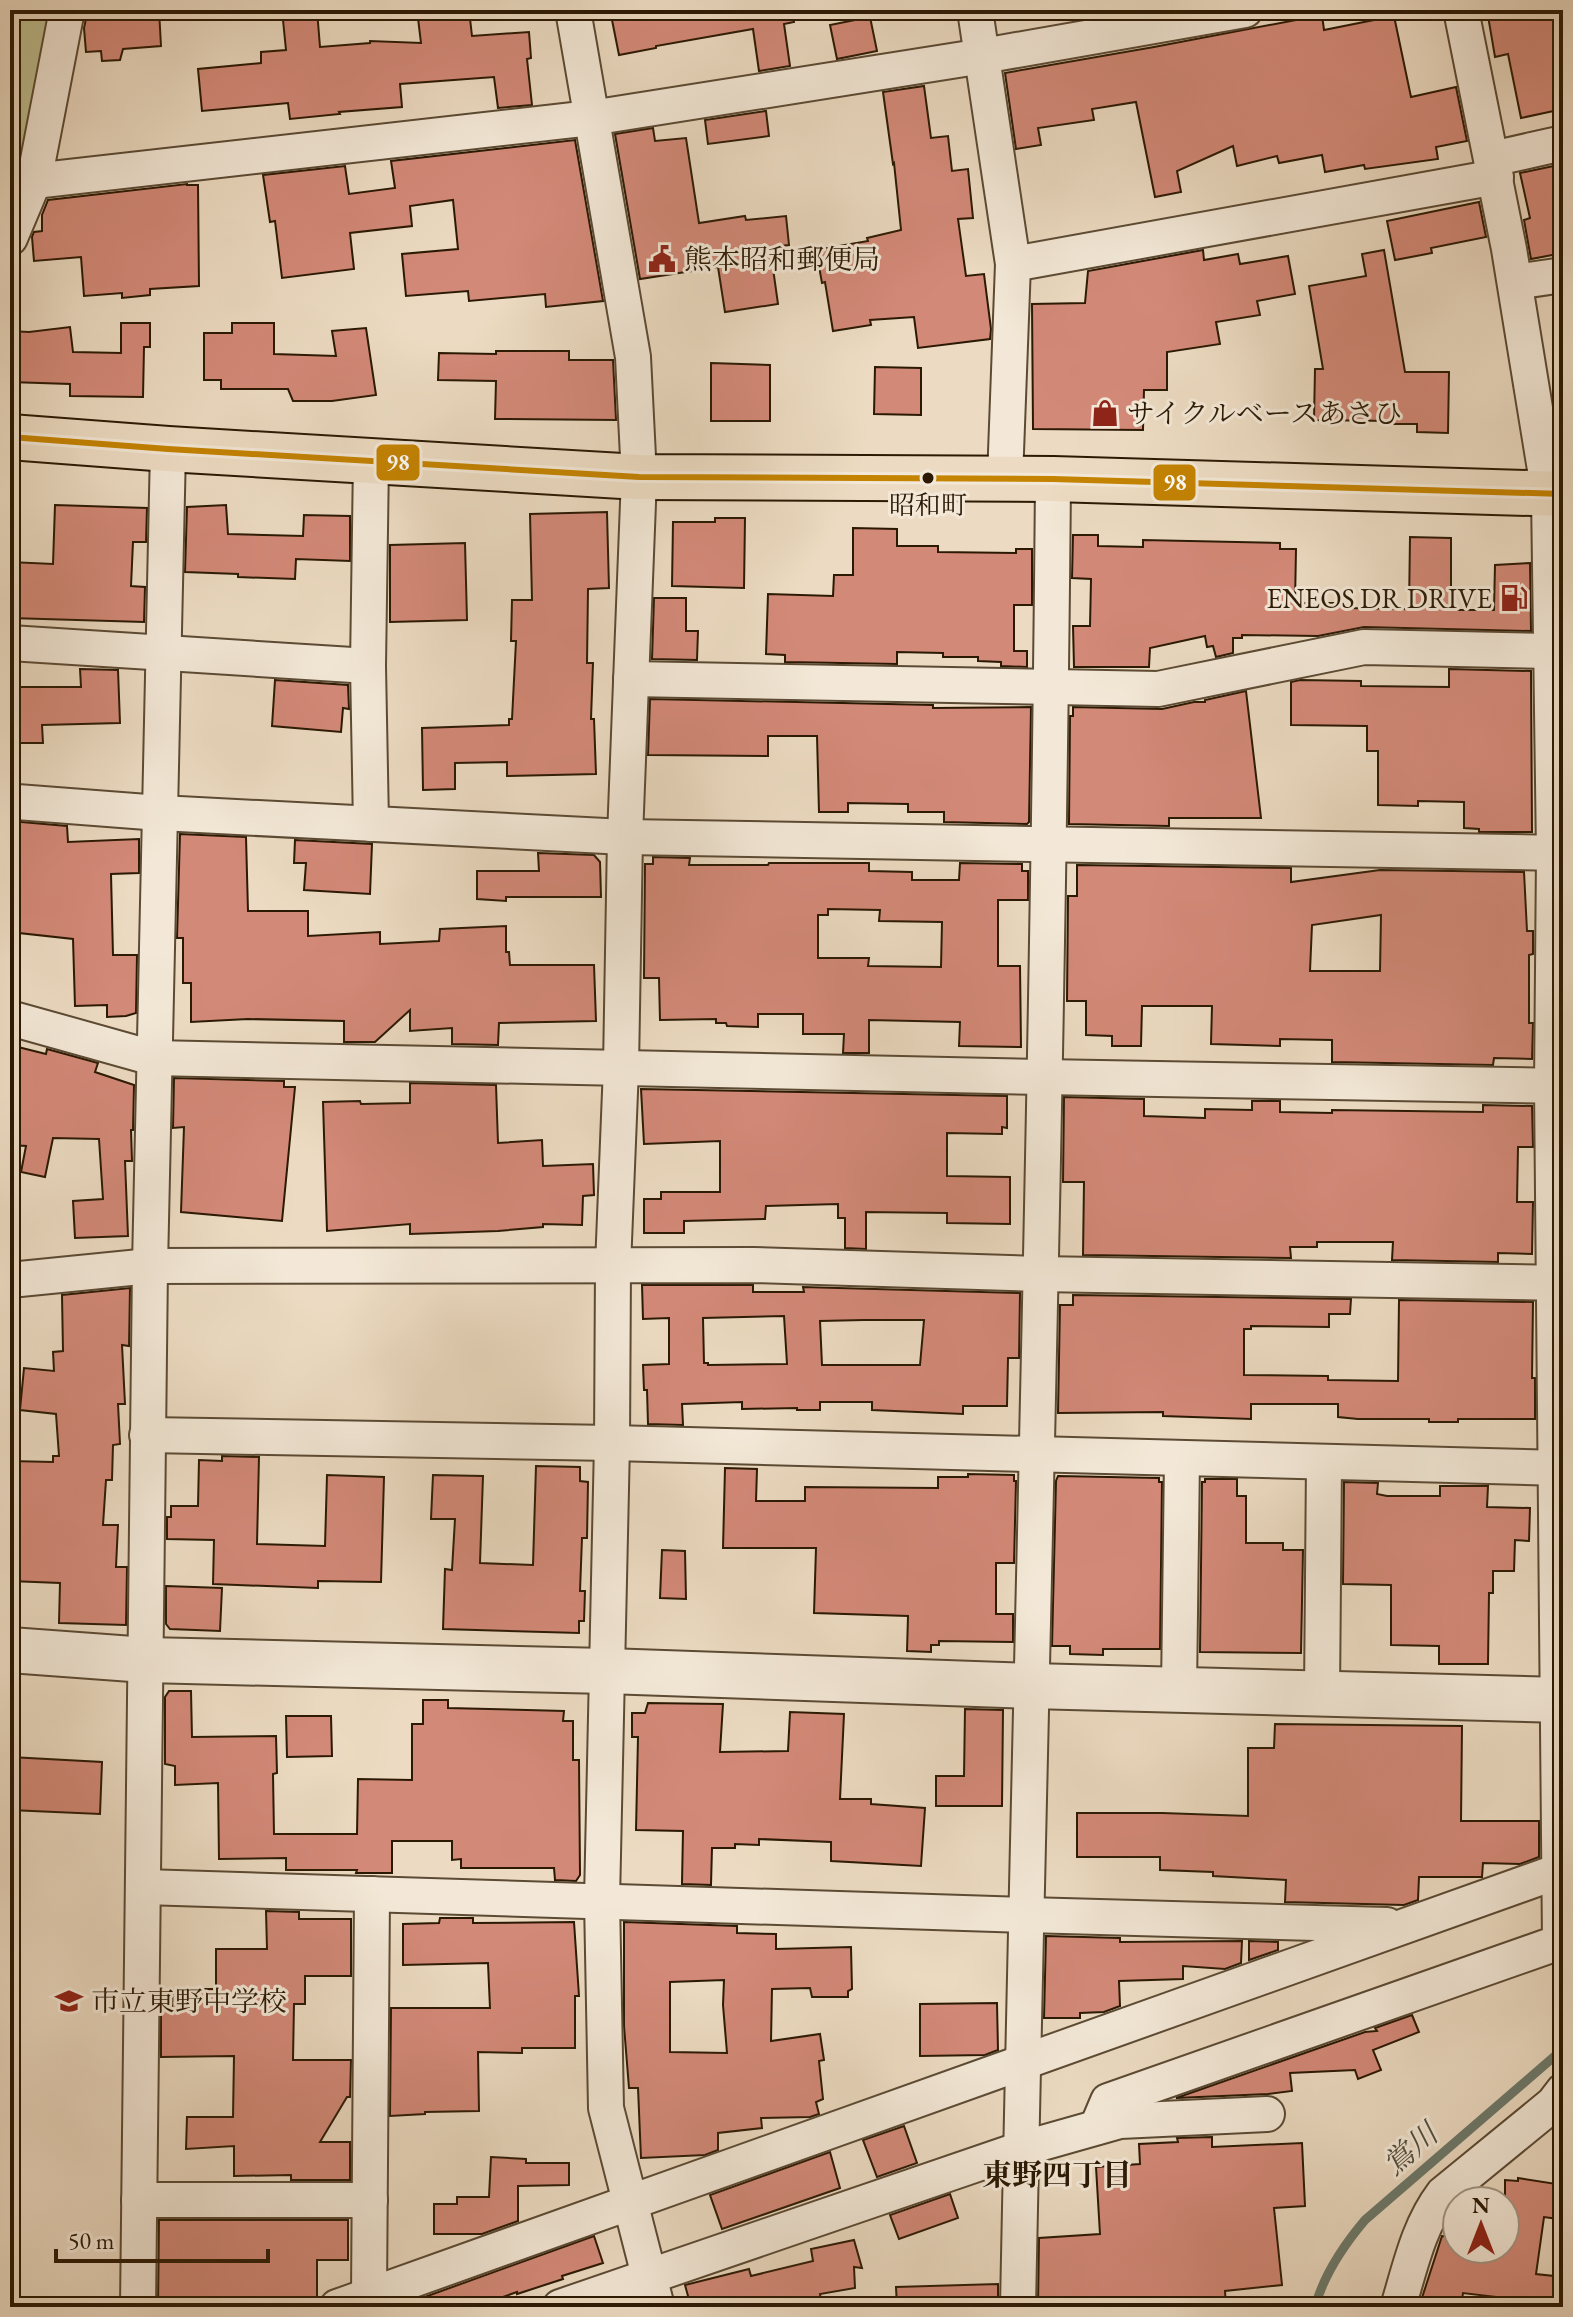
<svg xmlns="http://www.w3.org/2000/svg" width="1573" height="2317" font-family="'EB Garamond','Noto Serif JP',serif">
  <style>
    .green { fill: #bebe8f; stroke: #746c4a; stroke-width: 2 }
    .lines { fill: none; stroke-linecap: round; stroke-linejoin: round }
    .stream { stroke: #6d7a6c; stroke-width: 9 }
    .building { fill: #d38978; stroke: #2b1904; stroke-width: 2; fill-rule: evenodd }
    .minor-casing { stroke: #5b4a34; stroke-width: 38 }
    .tertiary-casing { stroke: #5b4a34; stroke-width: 48 }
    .primary-casing { stroke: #2b1904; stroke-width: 48 }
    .minor { stroke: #f3e8d7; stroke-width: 34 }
    .tertiary { stroke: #f3e8d7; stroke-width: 44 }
    .primary { stroke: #ecdbc2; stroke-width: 44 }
    .bus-1-casing { stroke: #f3e8d7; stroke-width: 12 }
    .bus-1 { stroke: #c48301; stroke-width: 6 }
    .bus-dot { fill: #2b1904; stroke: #f3e8d7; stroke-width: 3 }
    .labels { text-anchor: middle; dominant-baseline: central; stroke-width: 6; stroke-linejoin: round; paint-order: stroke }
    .bus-label { font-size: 26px; fill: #2b1904; stroke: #f3e8d7 }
    .poi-label { font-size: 28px; fill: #2b1904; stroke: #f3e8d7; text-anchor: start }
    .water-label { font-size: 30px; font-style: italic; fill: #525241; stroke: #f3e8d7 }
    .neighbourhood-label { font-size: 30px; font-weight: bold; fill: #2b1904; stroke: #f3e8d7 }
    .line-badge { stroke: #f3e8d7; stroke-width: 3 }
    .badge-label { font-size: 22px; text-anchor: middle; font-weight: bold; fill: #fff }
  </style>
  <rect width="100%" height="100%" fill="#ecdbc2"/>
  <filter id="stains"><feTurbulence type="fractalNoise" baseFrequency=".0025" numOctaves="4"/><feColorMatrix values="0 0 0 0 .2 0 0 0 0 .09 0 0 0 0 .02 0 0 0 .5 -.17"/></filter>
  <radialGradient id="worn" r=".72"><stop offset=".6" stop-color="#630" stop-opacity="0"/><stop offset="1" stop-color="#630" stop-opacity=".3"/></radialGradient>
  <path class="green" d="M10 10H51L21 159 10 162Z"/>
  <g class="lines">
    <path class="stream" d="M1315 2307C1324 2274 1343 2246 1365 2220L1563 2049"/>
  </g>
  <g class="building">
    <path d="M108 10H159L161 46 123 49 120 60 102 61 101 51 86 52 84 28 86 19 109 17Z"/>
    <path d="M282 10H317L320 47 370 43V41L421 43 417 10H469L472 36 529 32 531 58 527 59 532 105 498 108 494 77 400 84 402 107 339 112 340 114 290 119 288 103 202 111 198 69 261 63V52L286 50Z"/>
    <path d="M610 10H649L650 18 695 10H793L794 22 784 24 790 66 759 71 753 29 656 46V48L619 55Z"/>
    <path d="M1487 10H1560L1563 25V109L1521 118 1508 54 1495 57Z"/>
    <path d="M1322 15 1324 30 1394 16 1411 97 1456 87 1467 141 1436 147 1438 159 1365 169 1364 165 1325 172 1322 155 1279 163 1277 156 1237 166 1233 146 1177 171 1181 192 1155 197 1136 102 1092 109 1094 120 1038 128 1041 145 1016 149 1005 73 1154 47Z"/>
    <path d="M870 17 877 51 837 59 830 25Z"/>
    <path d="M924 86 931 138 948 136 952 171 968 169 973 218 958 219 966 276 984 274 991 329 990 339 918 348 914 317 870 320 871 325 833 331 825 282 822 283 816 250 868 241 867 238 901 230 894 163 893 164 883 92Z"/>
    <path d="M766 111 769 136 708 144 705 120Z"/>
    <path d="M653 128 655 141 686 138 699 223 745 216 746 220 786 216 789 245 770 247 778 304 725 312 718 267 640 279 615 134Z"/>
    <path d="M575 140 603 301 546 307 545 294 469 301 468 291 406 296 402 254 458 249 453 200 410 206 412 226 350 233 354 269 282 278 275 221 270 222 263 175 345 166 349 194 395 188 391 161Z"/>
    <path d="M1563 164V253L1531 259 1524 220 1530 218 1520 173Z"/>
    <path d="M187 184V185H198L199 286 150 289V295L122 298V293L84 296 81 257 34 261 32 237 34 232 42 231V215L48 200Z"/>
    <path d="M1479 202 1486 237 1431 248 1432 253 1395 260 1387 221Z"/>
    <path d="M1203 250 1204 260 1238 254 1240 264 1288 256 1295 294 1257 301 1260 315 1216 322 1220 344 1167 352V390H1144L1143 430 1033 429 1032 304 1085 303 1088 271Z"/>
    <path d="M1384 250 1405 372H1449L1448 433 1417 432V424H1390V421L1314 420 1315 369H1323L1309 286 1366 276 1362 254Z"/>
    <path d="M121 323H150V347H144L143 397 70 396V384L10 382V331L29 332 70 327 73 352 121 353Z"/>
    <path d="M232 323H274V354L336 356 332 331 366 328 376 395 332 401H293L288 389H221V380H204V333H232Z"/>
    <path d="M496 351H569V360H613L616 420 495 419 496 381 438 380 439 353 496 354Z"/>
    <path d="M711 363 770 365V421H711Z"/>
    <path d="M875 367 921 368V415L874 414Z"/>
    <path d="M55 505 147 508 146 542H133L131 586 145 587 144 622 10 618V562L53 564Z"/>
    <path d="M226 505 228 534 303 536 304 515 350 516V561L296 559 295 579 238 577V574L185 572 187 507Z"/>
    <path d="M607 512 609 588 588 589 587 663H593L591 719H594L596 774 507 776V762L455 763V789L423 790 422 728 509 725V719H512L516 641H511L512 600H532L530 514Z"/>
    <path d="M715 518H745L744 588 672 586 673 522H715Z"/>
    <path d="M853 528 897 529V546H938V552L1016 553V549H1032V605H1014V651H1027V667L1001 666V662L978 661V657H943V653L897 652V664L785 662V655L766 654 768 594 833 596 834 575H853Z"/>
    <path d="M1073 535H1098V546L1143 547V540L1280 543V549H1296L1295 603H1344V608L1409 609 1410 537 1451 538V610H1494L1495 565 1530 563 1531 631 1364 627 1318 636 1242 635V638H1233V653L1216 657 1213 646 1207 647 1205 636 1150 648 1149 667H1074L1073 626H1090L1091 579 1072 578Z"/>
    <path d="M465 543 467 620 390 622V545Z"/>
    <path d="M654 598H686V631H698L697 660 652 659Z"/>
    <path d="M80 669 118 670 120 723 42 725 43 743H10V687H81Z"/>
    <path d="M1449 669 1531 671 1532 832H1479V829L1464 828V802L1418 801V806L1378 805V751H1367V726L1291 725V682L1300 680 1361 681V686L1449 687Z"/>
    <path d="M275 680 348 685 349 709 343 708 341 732 272 726Z"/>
    <path d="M1246 691 1261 818H1169V826L1069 824 1070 716H1073V707L1162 709 1194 702H1205V700Z"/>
    <path d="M650 699 933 705V708L1031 707 1029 822 1027 824 944 822V812H908V804L848 803V812H819L817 736H768V756L648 755Z"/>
    <path d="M10 821 67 826 68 842 139 839V873L111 874 113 955H137L136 1013 126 1016 107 1017V1005L75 1006 73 939 10 932Z"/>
    <path d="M180 834 246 837 248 911H308V936L380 932V944L439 941 440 929 506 926V952H509L510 965H594L596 1021 499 1023 498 1045 452 1044V1028L410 1031V1010L375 1042H344V1021L248 1019 191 1022V983H183V938H177Z"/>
    <path d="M295 840 372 844 370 894 304 890 306 863H294Z"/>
    <path d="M538 853 594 855 600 862 601 897H506V901L477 899V871H539Z"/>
    <path d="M653 857 690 858 689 865H768L769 863H869V871L912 872V880H959L960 863 1022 864V871H1028V900H998V966H1020L1021 1047 959 1046 960 1022 869 1020V1053H843L844 1034H803V1014H758V1027L727 1026 726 1023H716V1019L660 1020 659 978H644L645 864H653ZM828 909 880 910 879 921 942 922 941 967 868 966 869 958H818V915H828Z"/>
    <path d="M1077 865 1291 868V882L1380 870 1524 872 1527 931H1533V954L1529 955V1023H1533L1532 1059 1494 1058 1493 1065 1332 1062V1040L1280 1039V1046L1211 1044 1212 1006H1142L1141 1046H1112V1036L1086 1035V1001H1067L1068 896H1077ZM1381 915 1380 971H1310L1312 925Z"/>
    <path d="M10 1045 46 1054 47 1049 98 1063 95 1072 134 1085 133 1130H131L132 1161H125L128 1236 75 1238 73 1201 103 1199 99 1139 53 1138 45 1177 21 1172 26 1146 10 1145Z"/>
    <path d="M174 1078 284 1081V1087H295L282 1221 181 1212 184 1127 173 1128Z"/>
    <path d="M410 1083 496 1085 498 1143 542 1140 543 1166 593 1164 594 1195 583 1196 582 1225 543 1224V1227L498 1231 410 1234V1224L327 1231 323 1102 360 1101 361 1104 410 1103Z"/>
    <path d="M641 1089 1007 1096V1128L1002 1127V1134L947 1133V1176L1010 1177V1224L947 1223V1213L866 1212V1249L845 1248V1218H838V1204L766 1206 765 1219 684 1221V1233H644V1199H661V1192H720V1141L644 1144Z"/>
    <path d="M1064 1097 1144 1099V1116L1205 1118V1109L1252 1110V1101H1280V1112L1332 1113V1110L1483 1112V1105L1532 1106 1533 1147H1518L1517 1202H1533L1532 1254 1498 1253V1262L1392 1260 1393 1242H1317V1247H1290L1291 1258 1083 1255 1084 1182H1063Z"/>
    <path d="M642 1285H753V1292H804L803 1287 1020 1293 1019 1358H1008L1007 1406H963V1414L872 1410V1402H820V1410H797V1408L742 1409V1402L682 1404 683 1425 648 1424 647 1390H644L643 1365 669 1364V1318L643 1319ZM784 1316 787 1364 708 1365V1363H704L703 1318ZM864 1320H924L920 1365H822L820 1321Z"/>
    <path d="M130 1288 129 1346 122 1345 125 1404H118L120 1444 113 1445 112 1480H106L103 1525H118L116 1567H127L126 1625 59 1623 60 1583 10 1581V1461L53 1462V1456H59L56 1414 20 1410 24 1368 54 1371 53 1352 63 1351 62 1295Z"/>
    <path d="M1073 1295 1351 1299 1350 1314H1329V1327L1251 1326V1329H1244V1375L1328 1376V1380L1398 1381 1399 1300 1533 1302 1532 1378H1535V1419H1458V1422H1429V1419H1358L1338 1417V1404H1251V1419L1163 1416V1412L1058 1413 1060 1305H1073Z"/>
    <path d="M222 1456 259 1457 257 1544 325 1546 327 1475 384 1477 381 1582 318 1581V1588L213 1584 214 1540 167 1539V1517H171V1506H198L199 1460 222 1461Z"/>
    <path d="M536 1466 580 1467V1481L588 1482 587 1538H582L580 1591H585L584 1621H579V1633L443 1629 445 1569 452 1570 455 1519H431L433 1475 483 1476 480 1563 533 1565Z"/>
    <path d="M725 1468 757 1469 756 1501H805V1487L938 1488V1477H968V1474L1014 1475V1481H1016L1014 1563H996V1614H1013V1642L939 1641V1645H931V1652L907 1651 908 1616 814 1613 816 1548H723Z"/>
    <path d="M1058 1476 1159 1478V1482H1162L1160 1649H1103V1655L1070 1654V1646H1052L1056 1481Z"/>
    <path d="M1205 1479H1237V1496H1246V1543H1283V1550H1303L1301 1653 1200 1652 1202 1482H1205Z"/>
    <path d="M1344 1482 1378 1483 1377 1494 1387 1496H1440V1486H1488L1487 1507 1530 1508 1529 1541 1515 1540 1514 1571H1493V1593H1489L1488 1664H1439V1646L1391 1645V1585L1343 1584Z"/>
    <path d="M662 1550 685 1551 686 1599 660 1598Z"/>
    <path d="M166 1586 222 1588 220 1631 170 1629 166 1624Z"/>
    <path d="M169 1691H191L192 1737 276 1736 277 1773 273 1774 274 1834H357L358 1779 412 1780V1724H423V1700H448V1708L564 1711 563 1721H573V1760H579L580 1875 576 1881 555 1880 554 1868H461V1859L452 1860V1841H392V1873H356L357 1870H286V1858L219 1859 218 1783 175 1785V1766L165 1764V1697Z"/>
    <path d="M648 1703 723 1704 720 1752 788 1751 790 1712 844 1714 840 1799H871V1804L925 1808 921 1866 831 1861V1842L759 1839V1845L735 1844V1848H712L711 1885 682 1884 683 1831 636 1830 638 1737H632V1713H645Z"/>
    <path d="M965 1709 1003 1710 1002 1806H936V1776H964Z"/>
    <path d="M286 1716H331L332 1756 287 1757Z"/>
    <path d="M1275 1724 1462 1726 1461 1821H1539V1857L1520 1864 1483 1863 1482 1877H1419L1418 1900 1404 1905 1285 1902 1286 1880 1213 1876V1872L1160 1870V1857H1077V1813H1162L1248 1816V1748H1274Z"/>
    <path d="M10 1757 102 1762 100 1814 10 1810Z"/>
    <path d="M266 1911 299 1912V1919H351V1976H305V2004H294L293 2060H351L350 2097H347L320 2142H350V2180H291V2175L234 2176V2146L186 2149 187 2117H233L234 2056 161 2057V2006H172V1994H195V1989H216V1949H267Z"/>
    <path d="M440 1918H473V1923L574 1922 579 1996H575V2048H522V2053L478 2052 479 2111 425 2112V2114L390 2116 391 2008H490L488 1963 403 1965V1924L439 1923Z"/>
    <path d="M624 1922 737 1926V1933L776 1934V1949L851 1947 852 1989 848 1991V1997H812L810 1988 772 1989 771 2041 820 2034 824 2060 819 2061 823 2099 816 2102 819 2114 810 2117 761 2118 762 2128 718 2133V2150L705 2155 641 2158 638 2088H629L624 2026ZM724 1980 723 2005 727 2053 670 2052V1982Z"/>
    <path d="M1046 1936 1120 1938V1942L1242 1941 1241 1963 1225 1969 1183 1966V1979L1119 1981 1120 2006 1104 2012 1080 2013V2018H1044Z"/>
    <path d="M1249 1941 1278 1942V1950L1249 1960Z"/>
    <path d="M997 2003 998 2050 985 2055 920 2056V2004Z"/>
    <path d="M1412 2015 1419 2032 1373 2050 1381 2070 1358 2079 1355 2070 1290 2073 1292 2091 1268 2094 1176 2098 1365 2032 1377 2031 1375 2028Z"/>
    <path d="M904 2126 917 2163 877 2177 863 2140Z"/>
    <path d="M1212 2137V2147L1302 2143 1305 2206 1274 2208 1282 2285 1225 2291 1226 2307 1038 2306 1039 2238 1100 2234 1096 2167 1140 2164 1139 2144 1178 2142 1177 2138Z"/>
    <path d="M830 2152 840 2188 722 2229 710 2195Z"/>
    <path d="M491 2157 526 2159V2163H569V2185L518 2186V2221L482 2234H434V2204H457V2197H489Z"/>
    <path d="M1518 2178 1563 2185 1559 2219 1544 2217 1536 2274 1563 2277V2305L1463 2293 1461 2307H1419L1442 2236 1457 2237V2249H1505V2180L1518 2181Z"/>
    <path d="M950 2194 958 2218 899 2239 890 2215Z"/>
    <path d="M159 2220H348V2260H317V2299H294L293 2305H279V2307H158Z"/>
    <path d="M594 2236 603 2263 562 2276 563 2279 517 2294V2292L474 2307H397Z"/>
    <path d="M854 2240 862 2268 854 2267 855 2288 820 2294 822 2307H691L685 2285 749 2269 751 2276 813 2261 811 2249Z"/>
    <path d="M998 2284V2307H897L896 2287Z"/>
  </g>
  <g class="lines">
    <g class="minor-casing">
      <g id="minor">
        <path d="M573 10 633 357 639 477 625 837 621 1067 613 1266 612 1443 602 1900 606 2108 657 2307"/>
        <path d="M975 10 1013 264 1005 479"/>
        <path d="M1492 159 1563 143"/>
        <path d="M10 179 34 181 591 118 983 56 1245 10"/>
        <path d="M10 238 34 181 67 10"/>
        <path d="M1013 264 1496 177"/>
        <path d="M1515 282 1563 275"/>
        <path d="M10 643 368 666"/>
        <path d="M631 679 1158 689 1364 647 1552 651"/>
        <path d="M10 799 17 802 160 813 625 837 1563 853"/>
        <path d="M371 824 368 666 371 461"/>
        <path d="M10 1018 153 1058 1043 1077 1563 1086"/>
        <path d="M10 1280 150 1266 753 1265 1039 1274 1563 1283"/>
        <path d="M147 1435 612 1443 1563 1468"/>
        <path d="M1179 1690 1182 1458"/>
        <path d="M1322 1694 1324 1462"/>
        <path d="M144 1887 1027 1915 1387 1925"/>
        <path d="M1097 2127 1108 2101 1560 1942 1552 1086 1554 854 1549 494 1509 249 1461 10"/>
        <path d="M139 2200H370"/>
        <path d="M369 2296 372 1894"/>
        <path d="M138 2307 150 1266 168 449"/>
        <path d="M337 2307 1559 1871"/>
        <path d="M560 2307 1021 2149 1120 2121 1267 2114"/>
        <path d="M1018 2307C1030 1698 1048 1088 1053 479"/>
        <path d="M1398 2307C1410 2268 1418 2227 1443 2194L1553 2104 1563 2091"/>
      </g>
    </g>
    <g class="tertiary-casing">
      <path id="tertiary" d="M10 1650 146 1660 607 1671 1031 1686 1563 1700"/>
    </g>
    <g class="primary-casing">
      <path id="primary" d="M10 437 168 449 639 477 1053 479 1563 494"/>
    </g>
    <use href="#minor" class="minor"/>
    <use href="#tertiary" class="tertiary"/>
    <use href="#primary" class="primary"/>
    <g class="bus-1-casing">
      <path id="bus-1" d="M10 437 168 449 639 477 1053 479 1563 494"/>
    </g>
    <use href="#bus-1" class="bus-1"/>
  </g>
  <defs>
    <g id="civic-bare" transform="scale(2.16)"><path d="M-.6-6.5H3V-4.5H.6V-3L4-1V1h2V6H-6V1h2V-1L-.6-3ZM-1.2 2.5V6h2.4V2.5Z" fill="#8f2418" stroke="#f3e8d7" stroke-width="2.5" paint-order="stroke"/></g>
    <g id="shop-bare" transform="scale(2.16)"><path d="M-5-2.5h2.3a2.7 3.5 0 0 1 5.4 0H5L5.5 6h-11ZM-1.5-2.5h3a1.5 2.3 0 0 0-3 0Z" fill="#8f2418" stroke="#f3e8d7" stroke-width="2.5" paint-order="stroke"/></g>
    <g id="fuel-bare" transform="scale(2.16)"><path d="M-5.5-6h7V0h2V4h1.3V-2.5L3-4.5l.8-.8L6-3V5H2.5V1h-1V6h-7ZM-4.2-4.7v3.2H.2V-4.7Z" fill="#8f2418" stroke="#f3e8d7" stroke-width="2.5" paint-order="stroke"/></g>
    <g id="school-bare" transform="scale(2.16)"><path d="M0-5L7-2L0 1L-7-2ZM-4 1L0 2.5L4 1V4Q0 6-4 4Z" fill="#8f2418" stroke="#f3e8d7" stroke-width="2.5" paint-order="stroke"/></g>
  </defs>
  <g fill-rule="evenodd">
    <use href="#civic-bare" x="662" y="259"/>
    <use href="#shop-bare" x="1105" y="413"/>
    <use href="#fuel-bare" x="1514" y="598"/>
    <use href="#school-bare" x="69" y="2001"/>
  </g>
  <circle class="bus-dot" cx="928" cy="478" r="7"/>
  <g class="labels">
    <g class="bus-label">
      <text x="928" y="505">昭和町</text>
    </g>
    <g class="poi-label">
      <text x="684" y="259">熊本昭和郵便局</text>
      <text x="1127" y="413">サイクルベースあさひ</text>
      <text x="1492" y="598" text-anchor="end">ENEOS DR DRIVE</text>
      <text x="91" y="2001">市立東野中学校</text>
    </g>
    <g class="water-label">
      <text transform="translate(1410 2149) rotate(-41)">鴬川</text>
    </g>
    <g class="neighbourhood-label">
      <text x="1057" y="2174">東野四丁目</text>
    </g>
  </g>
  <g class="line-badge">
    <rect x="375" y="443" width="46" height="39" rx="8" fill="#c48301"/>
    <rect x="1152" y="463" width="45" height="39" rx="8" fill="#c48301"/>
  </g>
  <g class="badge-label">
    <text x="398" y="470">98</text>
    <text x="1175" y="490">98</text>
  </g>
  <rect width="1573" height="2317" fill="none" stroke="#ecdbc2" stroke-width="40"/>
  <rect x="12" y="12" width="1549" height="2293" fill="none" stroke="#2b1904" stroke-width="4"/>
  <rect x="20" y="20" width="1533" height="2277" fill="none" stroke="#2b1904" stroke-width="2"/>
  <g transform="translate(1481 2225)"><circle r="38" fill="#f3e8d7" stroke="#a39583" stroke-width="2"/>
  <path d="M0-6L14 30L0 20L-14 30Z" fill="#8f2418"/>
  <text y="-12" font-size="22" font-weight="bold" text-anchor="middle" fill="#2b1904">N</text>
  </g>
  <path d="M56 2249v12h212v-12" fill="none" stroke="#2b1904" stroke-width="4"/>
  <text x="68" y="2249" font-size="24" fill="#2b1904" stroke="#f3e8d7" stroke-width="6" paint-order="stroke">50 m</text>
  <rect width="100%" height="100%" filter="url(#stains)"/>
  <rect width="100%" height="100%" fill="url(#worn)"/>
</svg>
